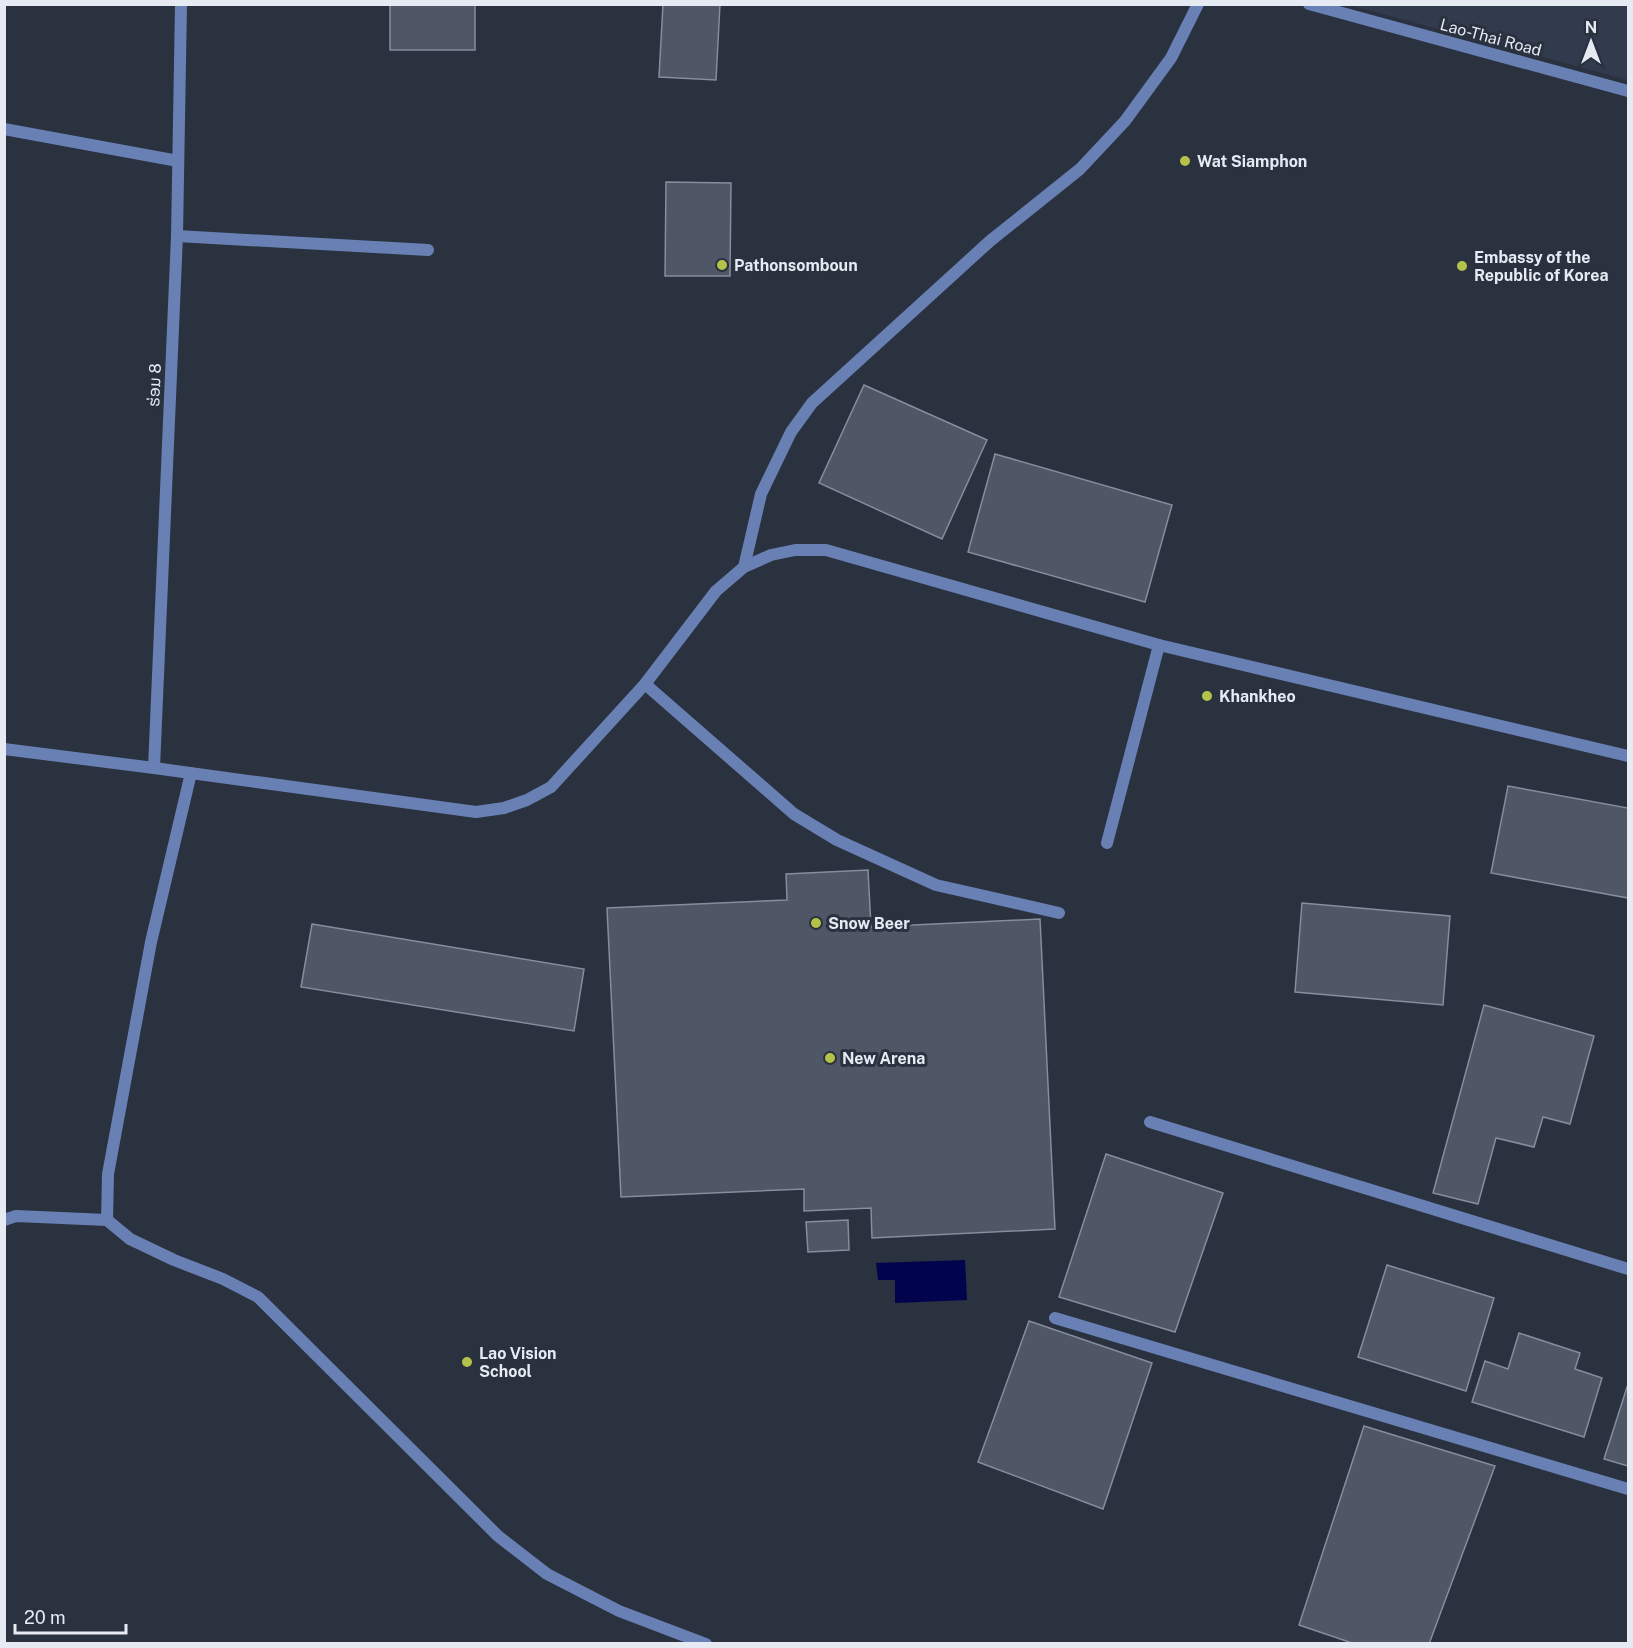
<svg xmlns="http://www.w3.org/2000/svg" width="1633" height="1648" viewBox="0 0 1633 1648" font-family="'Public Sans','Noto Sans Lao',sans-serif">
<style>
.built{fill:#323b4d}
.water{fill:#01034d}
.building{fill:#4f5665;stroke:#858d9e;stroke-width:1.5}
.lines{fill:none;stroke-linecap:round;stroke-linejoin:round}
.service{stroke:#6880b4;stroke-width:12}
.minor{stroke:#6880b4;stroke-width:12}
.tertiary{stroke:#6880b4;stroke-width:12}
.poi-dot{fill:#b5c249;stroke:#2a313f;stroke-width:2}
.labels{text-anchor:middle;stroke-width:6;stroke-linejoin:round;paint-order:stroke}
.street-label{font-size:16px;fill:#e5eaf3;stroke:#2a313f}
.poi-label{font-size:16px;font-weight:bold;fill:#e5eaf3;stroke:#2a313f;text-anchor:start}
</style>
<rect width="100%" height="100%" fill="#2a313f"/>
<polygon class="built" points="1349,5 1628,5 1628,80"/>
<polygon class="water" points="965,1260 967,1300 895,1303 895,1280 878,1280 876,1263"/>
<g class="building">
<rect x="390" y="4" width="85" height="46"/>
<polygon points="663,4 720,4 716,80 659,77"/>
<polygon points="666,182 731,183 730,276 665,276"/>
<polygon points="864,385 987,440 942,539 819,483"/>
<polygon points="995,454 1172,505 1145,602 968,552"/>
<polygon points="1508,786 1628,808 1628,898 1491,873"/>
<polygon points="868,870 871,927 1040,919 1055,1229 872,1238 871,1208 804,1211 804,1189 621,1197 607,908 787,900 786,874"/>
<polygon points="1302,903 1450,916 1443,1005 1295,992"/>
<polygon points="312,924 584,969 574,1031 301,987"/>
<polygon points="1484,1005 1594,1036 1570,1124 1543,1117 1534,1147 1496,1138 1478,1204 1433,1193"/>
<polygon points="1106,1154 1223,1193 1175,1332 1059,1297"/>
<polygon points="848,1220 849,1250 808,1252 806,1222"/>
<polygon points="1387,1265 1494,1298 1466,1391 1358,1357"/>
<polygon points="1029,1321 1152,1363 1103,1509 978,1462"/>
<polygon points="1519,1333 1580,1353 1575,1369 1602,1378 1584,1437 1472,1402 1485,1361 1508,1369"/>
<polygon points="1628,1384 1628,1466 1604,1459"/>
<polygon points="1364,1426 1495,1466 1429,1644 1355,1644 1299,1625"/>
</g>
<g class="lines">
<g class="service">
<polyline points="177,236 428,250"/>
<polyline points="645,684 794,814 837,840 936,885 1059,913"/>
<polyline points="1107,843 1159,645"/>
<polyline points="1150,1122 1628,1269"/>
<polyline points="1055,1318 1628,1489"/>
</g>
<g class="minor">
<polyline points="4,129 178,161"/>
<polyline points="744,567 761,494 791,432 812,403 990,241 1080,169 1125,121 1171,58 1198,4"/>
<polyline points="4,749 154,768 476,812 504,808 527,800 551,787 645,684 716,591 744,567 771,555 795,550 826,550 1159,645 1628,756"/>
<polyline points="154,768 177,236 181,4"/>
<polyline points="4,1220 16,1216 107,1220 130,1239 174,1260 223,1279 258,1297 498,1536 547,1574 619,1611 706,1644"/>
<polyline points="107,1220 108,1174 151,942 191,773"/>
</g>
<polyline class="tertiary" points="1309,4 1628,91"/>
</g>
<g class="poi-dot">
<circle cx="1185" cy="161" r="6"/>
<circle cx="722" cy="265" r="6"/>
<circle cx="1462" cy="266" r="6"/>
<circle cx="1207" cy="696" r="6"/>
<circle cx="816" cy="923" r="6"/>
<circle cx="830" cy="1058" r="6"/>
<circle cx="467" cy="1362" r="6"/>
</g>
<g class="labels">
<g class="street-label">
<text transform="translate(1491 37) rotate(15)" y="6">Lao-Thai Road</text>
<text transform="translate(154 385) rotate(-88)" y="6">ຮ່ອມ 8</text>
</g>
<g class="poi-label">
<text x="1197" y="167">Wat Siamphon</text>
<text x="1474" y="263">Embassy of the<tspan x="1474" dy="18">Republic of Korea</tspan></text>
<text x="734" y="271">Pathonsomboun</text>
<text x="1219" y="702">Khankheo</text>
<text x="828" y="929">Snow Beer</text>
<text x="842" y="1064">New Arena</text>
<text x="479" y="1359">Lao Vision<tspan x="479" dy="18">School</tspan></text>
</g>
</g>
<rect width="1633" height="1648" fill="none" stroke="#e5eaf3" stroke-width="12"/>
<g transform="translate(1591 42)" stroke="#2a313f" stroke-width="4.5" paint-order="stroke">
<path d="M0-4.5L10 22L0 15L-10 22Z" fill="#e5eaf3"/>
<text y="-9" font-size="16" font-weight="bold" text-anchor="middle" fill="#e5eaf3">N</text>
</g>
<path d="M15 1624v9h111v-9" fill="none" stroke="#e5eaf3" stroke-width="3"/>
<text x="24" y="1624" font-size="18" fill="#e5eaf3" stroke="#2a313f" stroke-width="4.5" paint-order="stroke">20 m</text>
</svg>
